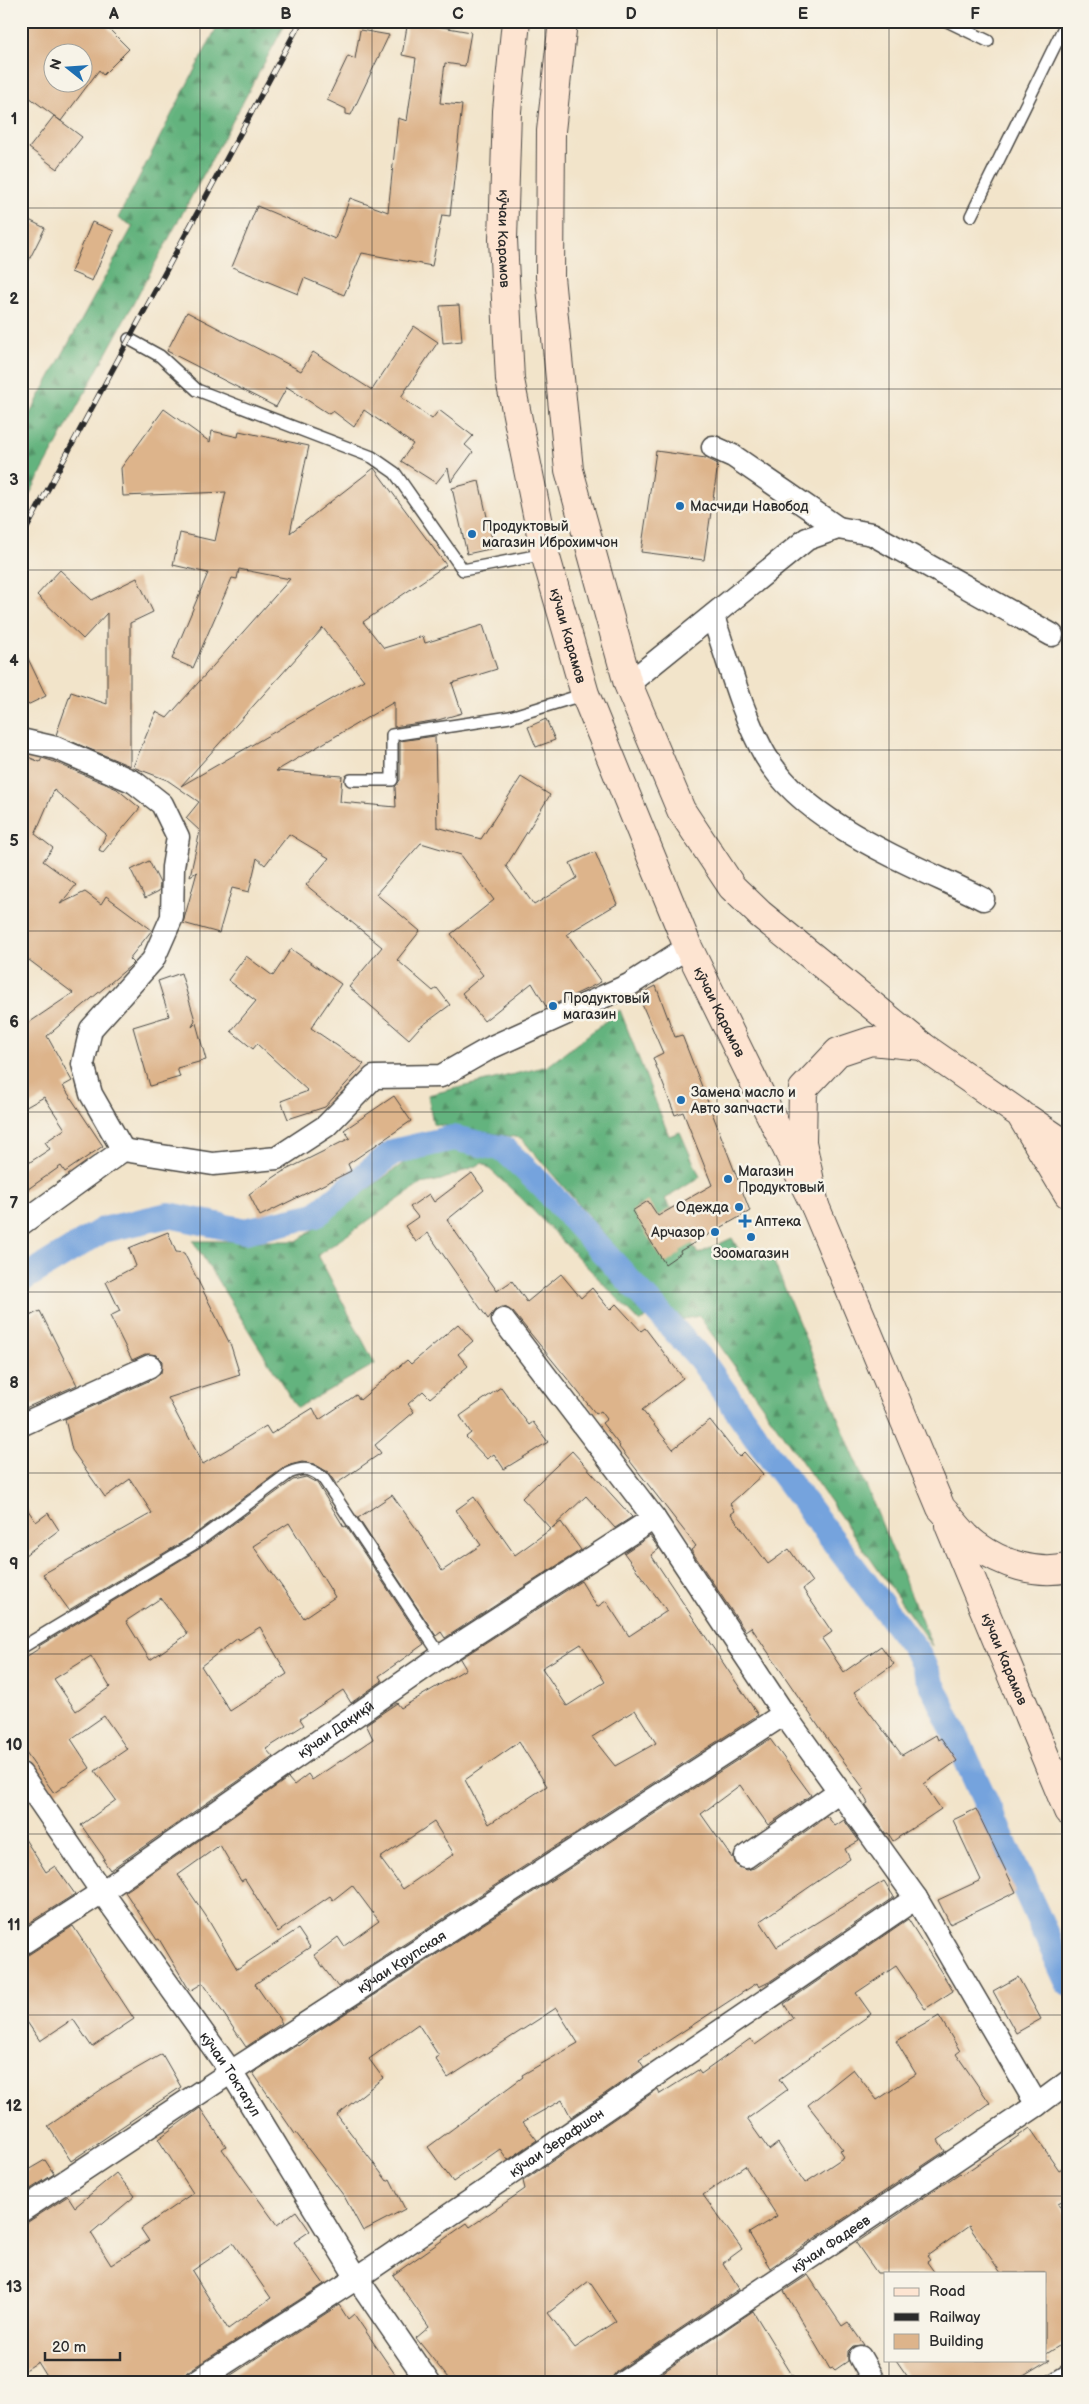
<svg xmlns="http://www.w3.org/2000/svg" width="1089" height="2404" viewBox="0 0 1089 2404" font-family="'Balsamiq Sans',sans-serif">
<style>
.forest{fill:url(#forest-firs);stroke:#486f54}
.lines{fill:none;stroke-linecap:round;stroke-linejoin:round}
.canal{stroke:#74a3dd;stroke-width:26}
.building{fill:#ddb48b;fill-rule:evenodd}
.lane-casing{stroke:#494743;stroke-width:14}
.street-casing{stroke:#494743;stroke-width:25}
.secondary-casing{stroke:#494743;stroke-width:30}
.lane{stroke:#fff;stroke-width:11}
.street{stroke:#fff;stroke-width:22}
.secondary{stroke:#fde4d1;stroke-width:28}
.rail-casing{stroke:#2b2b2b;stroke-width:5.5}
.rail{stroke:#f7f3e8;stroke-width:4;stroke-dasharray:11;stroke-linecap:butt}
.grid{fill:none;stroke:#2b2b2b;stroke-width:1;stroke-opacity:0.55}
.poi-dot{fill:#1f6fb2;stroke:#f7f3e8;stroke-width:2}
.labels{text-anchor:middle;stroke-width:5;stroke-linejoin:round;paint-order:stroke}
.street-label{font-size:14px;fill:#2b2b2b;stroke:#f7f3e8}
.poi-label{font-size:14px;fill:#2b2b2b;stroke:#f7f3e8;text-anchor:start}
.neatline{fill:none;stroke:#2b2b2b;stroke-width:2}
.grid-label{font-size:16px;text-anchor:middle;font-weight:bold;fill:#2b2b2b}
</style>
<defs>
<pattern id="forest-firs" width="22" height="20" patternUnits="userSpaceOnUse" patternTransform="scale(1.25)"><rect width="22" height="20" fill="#64b37e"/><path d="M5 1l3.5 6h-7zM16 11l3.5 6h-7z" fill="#539267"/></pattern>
</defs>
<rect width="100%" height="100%" fill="#f7f3e8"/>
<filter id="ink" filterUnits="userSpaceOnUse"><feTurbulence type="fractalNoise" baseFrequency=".02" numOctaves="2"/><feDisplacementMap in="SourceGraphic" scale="10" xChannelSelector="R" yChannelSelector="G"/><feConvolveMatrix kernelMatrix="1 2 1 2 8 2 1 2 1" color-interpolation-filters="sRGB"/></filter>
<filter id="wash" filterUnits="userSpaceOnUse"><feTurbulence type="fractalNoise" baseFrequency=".0096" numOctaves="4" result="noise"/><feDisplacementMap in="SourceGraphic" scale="20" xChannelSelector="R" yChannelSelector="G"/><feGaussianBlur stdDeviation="1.12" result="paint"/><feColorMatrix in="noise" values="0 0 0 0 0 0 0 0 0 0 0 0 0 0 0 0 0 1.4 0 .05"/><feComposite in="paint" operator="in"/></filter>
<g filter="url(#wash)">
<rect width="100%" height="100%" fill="#f2e4ca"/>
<g class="forest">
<polygon points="220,21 287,21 21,510 21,430 133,226 118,218"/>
<polygon points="620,1010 669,1136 680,1132 700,1177 665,1199 698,1254 732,1238 744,1259 769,1250 932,1646 699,1316 679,1320 521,1138 433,1124 428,1095 548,1066"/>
<polygon points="453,1149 498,1154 590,1247 651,1313 640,1322 521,1198 483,1163 441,1180 421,1184 318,1255 375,1364 297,1408 193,1241 297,1241 409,1159"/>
</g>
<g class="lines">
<polyline class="canal" points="21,1280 103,1230 169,1215 245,1231 316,1215 393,1152 453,1138 504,1149 541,1184 700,1358 776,1465 918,1653 1068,1983"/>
</g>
<g id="blocks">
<g class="building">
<path d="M21,21H101L129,49L103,75L99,70L61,121L21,91ZM52,52H82V82H52Z"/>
<polygon points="408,21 471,32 465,66 445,63 440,103 462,105 450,216 442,215 432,266 362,253 344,295 304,278 298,294 232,267 257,206 335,239 350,198 388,212 398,118 407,121 416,58 402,55"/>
<polygon points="360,30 389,35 351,115 346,114 346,109 327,100 348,56 355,59"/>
<polygon points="54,116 82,137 57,169 29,148"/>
<polygon points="21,216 45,228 21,276"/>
<polygon points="92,222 114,231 92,281 71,272"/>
<polygon points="459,305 462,341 443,343 440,306"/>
<polygon points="187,312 301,371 313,352 372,390 414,326 438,342 401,397 432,419 439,410 473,436 465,445 473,452 451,482 448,468 436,483 401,461 413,444 364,410 354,427 333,411 329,414 287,387 276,407 167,351"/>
<path d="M164,409L210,442L212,431L238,437L239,431L309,446L290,533L374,468L446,565L363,622L384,648L423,636L425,643L483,625L497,669L452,683L462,713L438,720L394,727V702L276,771L342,776L340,802L396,807L395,787L400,780V741L435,736L437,827L481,839L521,777L550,795L506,866L534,905L577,878L570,863L595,852L617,904L567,934L601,982L547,1008L532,983L484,1021L462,993L483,975L451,934L494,900L461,855L421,843L376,894L420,931L397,960L433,991L437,988L450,1005L419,1028L409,1039L349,987L382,947L306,885L329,858L289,834L265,865L257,858L249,892L232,888L219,933L183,923L197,872L190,876L200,831L186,818L199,802L167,780L133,767L156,712L167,718L290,579L239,569L237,579L232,578L193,668L172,659L208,573L173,565L180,533L215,541L226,492L123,496L121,468ZM323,628L364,680L181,786L273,684Z"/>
<polygon points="656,451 706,458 718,464 704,560 641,552"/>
<polygon points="479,481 494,548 467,554 452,488"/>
<polygon points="60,570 92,600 137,578 153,612 130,623 130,766 56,735 71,692 107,704 107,613 83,639 37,595"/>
<polygon points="21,644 46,696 21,708"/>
<polygon points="546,719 555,740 536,747 528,727"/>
<polygon points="21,754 40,762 42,758 52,761 117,789 140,808 103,852 99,850 106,834 54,790 35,834 53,848 43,861 76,885 60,904 85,892 101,904 106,896 152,930 129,959 133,963 129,967 47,1036 72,1081 63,1086 103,1146 65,1172 61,1166 21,1194 21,1168 50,1149 45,1142 65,1129 44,1097 21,1110 21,1028 73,993 21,954"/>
<polygon points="149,861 160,883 159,891 145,898 131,870"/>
<polygon points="291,949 341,984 311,1028 364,1064 325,1107 288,1119 281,1101 308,1091 257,1044 253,1049 231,1031 256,1001 228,980 246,956 273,976"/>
<polygon points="181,973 195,1020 192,1027 196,1023 206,1060 177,1068 180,1077 150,1086 133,1027 169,1016 158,981"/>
<polygon points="656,986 675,1037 682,1035 750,1211 680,1251 681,1253 665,1264 632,1211 648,1201 658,1216 712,1185 683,1112 675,1115 653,1058 663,1053 638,995"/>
<polygon points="394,1096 411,1121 348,1164 351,1171 260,1216 249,1194 282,1172 350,1138 344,1130"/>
<polygon points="472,1173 484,1190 447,1220 497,1291 512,1281 527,1302 561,1274 581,1298 592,1288 610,1310 616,1304 641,1331 645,1328 683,1378 642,1410 673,1449 710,1420 739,1457 744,1452 763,1474 730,1504 735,1511 731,1514 768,1564 789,1549 812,1582 803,1589 832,1632 822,1639 844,1672 881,1646 894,1664 854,1692 902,1755 936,1735 938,1740 941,1738 957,1761 924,1784 941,1809 893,1841 888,1833 886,1834 865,1805 868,1803 861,1791 864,1789 821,1730 751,1627 745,1631 691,1550 696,1546 619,1447 620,1446 602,1423 607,1419 601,1411 596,1414 513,1312 505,1307 501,1307 495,1310 488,1319 428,1233 416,1242 405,1226 418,1217 410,1207 429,1194 434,1202"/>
<polygon points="168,1232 176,1252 184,1253 231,1346 240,1375 168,1398 203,1464 266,1426 271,1434 313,1408 319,1420 356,1395 360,1400 407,1360 411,1364 458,1324 473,1341 458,1354 468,1366 430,1398 423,1391 408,1404 414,1412 375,1445 381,1453 336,1484 328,1472 314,1464 302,1462 286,1466 191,1537 69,1610 43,1574 152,1513 130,1479 105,1497 72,1450 65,1419 155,1378 161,1373 162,1361 157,1355 145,1354 132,1360 110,1316 120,1311 106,1282 136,1266 129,1248"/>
<polygon points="40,1311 77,1385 21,1410 21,1320"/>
<polygon points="501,1387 529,1425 533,1422 548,1442 504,1469 494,1454 487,1459 466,1437 471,1433 460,1416"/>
<polygon points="572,1451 632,1517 615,1528 586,1496 552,1528 561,1522 581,1550 445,1638 441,1632 436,1636 358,1518 392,1495 418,1531 442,1571 481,1545 456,1510 474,1497 515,1555 551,1529 522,1498"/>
<path d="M306,1477L317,1483L344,1527L346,1526L424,1644L379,1676L382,1681L351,1703L343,1690L300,1719L304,1725L266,1749L273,1757L110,1870L103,1860L105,1859L81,1825L116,1800L95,1771L127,1749L104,1716L71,1739L90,1768L54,1793L21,1746V1742L29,1736L21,1725V1660L40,1648L39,1646L199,1549L293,1480ZM289,1523L335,1597L304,1618L253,1546ZM161,1598L188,1634L150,1660L126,1621ZM260,1627L287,1674L230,1711L201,1666L238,1638L239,1640ZM91,1656L110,1687L76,1711L54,1679Z"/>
<polygon points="21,1500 36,1522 48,1513 59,1530 21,1558"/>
<path d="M650,1536L659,1549L651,1555L758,1715L338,1987L314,1955L338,1937L344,1946L379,1921L352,1885L333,1900L330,1896L278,1932L245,1879L241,1881L220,1845L178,1875L206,1916L237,1969L298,1929L310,1947L255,1984L282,2023L246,2047L203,1983L190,1991L159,1939L157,1940L125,1892L288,1778L294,1785L308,1774L312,1780L373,1739L366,1724L397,1703L401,1708L466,1669L460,1659L581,1581L597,1607L606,1601L629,1636L667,1611L624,1553ZM581,1644L605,1682L567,1706L542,1668ZM635,1710L656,1743L615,1766L592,1737ZM519,1742L547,1786L489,1824L465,1780ZM434,1822L454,1854L403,1889L380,1858Z"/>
<polygon points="770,1739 811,1795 768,1825 740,1785 701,1814 732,1858 733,1856 736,1865 747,1870 754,1868 827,1816 835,1826 844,1820 859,1841 845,1849 850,1859 760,1921 777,1947 884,1881 894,1897 769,1982 759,1987 757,1983 639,2060 644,2067 571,2117 562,2100 523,2122 537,2140 508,2160 500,2149 453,2182 428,2147 523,2077 522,2075 578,2043 556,2008 448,2078 435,2058 439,2056 418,2024 369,2059 383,2078 337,2115 387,2181 390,2179 405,2209 363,2231 344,2196 296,2133 295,2134 253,2073 297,2045 298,2046 315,2033"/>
<polygon points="976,1809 1016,1892 950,1924 938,1900 981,1880 953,1820"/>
<polygon points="21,1833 46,1872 55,1866 75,1894 21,1928"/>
<path d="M908,1919L953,1991L925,2009L896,1966L856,1993L871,2014L779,2079L787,2090L747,2119L769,2150L778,2143L805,2183L844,2157L840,2151L843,2150L808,2105L853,2069L877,2100L916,2074L896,2041L939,2016L960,2051L956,2054L990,2103L938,2140L945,2151L770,2268L749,2233L777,2216L745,2166L703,2195L742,2249L723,2263L739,2289L616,2372L610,2383H452L416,2338L429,2327L393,2275L467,2223L470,2227L525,2189L523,2181L658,2089L660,2094L698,2070L701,2074L750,2039L755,2045L793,2018L784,2004ZM589,2281L616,2321L575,2348L548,2313Z"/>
<polygon points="73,1926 134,2019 92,2047 73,2019 40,2041 21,2013 21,1957 28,1955"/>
<polygon points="1018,1977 1041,2019 1016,2033 993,1991"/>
<polygon points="162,2054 181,2087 71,2161 48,2126 108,2085"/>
<path d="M200,2108L226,2146L222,2149L277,2225L296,2211L310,2231L294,2242L324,2284L187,2372L181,2383H51L38,2362L21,2373V2224L28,2222L68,2196L75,2207L116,2173L135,2196L91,2233L111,2265L149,2241L141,2229L193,2193L158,2139ZM233,2243L271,2298L228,2329L192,2271Z"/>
<polygon points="1030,2128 1059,2170 1068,2165 1068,2198 1058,2203 1068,2221 1068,2340 1045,2355 1045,2273 1001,2273 969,2226 927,2256 930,2260 927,2262 935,2273 877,2273 856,2243 960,2173 962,2175"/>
<polygon points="45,2160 54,2174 21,2195 21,2174"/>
<polygon points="808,2275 842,2326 848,2322 864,2345 853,2346 848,2351 848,2361 835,2370 833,2368 830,2369 784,2291"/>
<polygon points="339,2305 348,2319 354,2314 401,2383 219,2383"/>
<polygon points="753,2311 797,2383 647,2383"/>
<polygon points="896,2360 1050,2360 1012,2383 912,2383"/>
</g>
</g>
</g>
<g filter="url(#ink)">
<use href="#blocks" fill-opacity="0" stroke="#494743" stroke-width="1"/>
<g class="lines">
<defs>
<g id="lane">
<polyline points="947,21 988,41"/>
<polyline points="971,216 1067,21"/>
<polyline points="129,339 160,356 197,390 372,457 395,473 463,570 545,554"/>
<polyline points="351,780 392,780 392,735 510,717 585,694"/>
<path d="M21,1648L195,1543L289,1473C304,1467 311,1468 323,1478L441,1656"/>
</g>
<g id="street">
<polyline points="713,447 733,456 838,528"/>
<path d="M713,617C729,662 741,713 765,755C805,825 913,864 983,899"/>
<polyline points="628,684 807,539 838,528 872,534 1052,635"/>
<polyline points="21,740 56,748 134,782 162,804 178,837 173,867 172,917 153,960 91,1029 83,1064 91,1094 123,1150"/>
<polyline points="21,1224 123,1150 213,1164 277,1158 326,1126 374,1077 441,1076 492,1047 629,985 688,947"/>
<polyline points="503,1320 654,1518 784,1714 916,1898 1037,2105"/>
<polyline points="21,1425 150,1366"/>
<path id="s1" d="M21,1774L102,1892L231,2072L357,2278L429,2383"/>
<polyline points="746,1857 838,1792"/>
<path id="s2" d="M21,1944L102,1892L441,1656L654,1518"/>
<path id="s3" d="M21,2211L231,2072L784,1714"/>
<polyline points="860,2357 875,2383"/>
<path id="s4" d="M194,2383L357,2278L916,1898"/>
<path id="s5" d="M623,2383L1037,2105L1068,2082"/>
<polyline points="1057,2383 1068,2376"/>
</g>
<g id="secondary">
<path id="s6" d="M516,21L507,111L503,239L510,380L545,554L585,694L688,947L815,1206"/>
<polyline points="563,21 551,131 550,277 569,470 628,684 681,810 732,887 760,914 922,1046"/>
<polyline points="1028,1119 1068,1146"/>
<path d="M1068,1194L1020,1114L922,1046L871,1041L838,1052L803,1089L802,1142L815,1206L941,1508C952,1519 963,1536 976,1545C1002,1564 1036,1575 1068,1568"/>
<path id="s7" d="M949,1525L1068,1811"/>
</g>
</defs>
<use href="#lane" class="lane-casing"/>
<use href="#street" class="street-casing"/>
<use href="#secondary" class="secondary-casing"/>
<use href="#lane" class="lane"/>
<use href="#street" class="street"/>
<use href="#secondary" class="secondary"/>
<defs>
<polyline id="rail" points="21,539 301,21"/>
</defs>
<use href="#rail" class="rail-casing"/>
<use href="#rail" class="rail"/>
</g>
</g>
<path class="grid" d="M200,21V2383M372,21V2383M545,21V2383M717,21V2383M889,21V2273M21,208H1068M21,389H1068M21,570H1068M21,750H1068M21,931H1068M21,1112H1068M21,1292H1068M21,1473H1068M21,1654H1068M21,1834H1068M21,2015H1068M21,2196H1068M889,2360V2383"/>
<g class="poi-dot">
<circle cx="680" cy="506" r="5"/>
<circle cx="472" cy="534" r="5"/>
<circle cx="553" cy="1006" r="5"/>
<circle cx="681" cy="1100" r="5"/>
<circle cx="728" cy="1179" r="5"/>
<circle cx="739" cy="1207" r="5"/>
<path d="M742.5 1213.5h5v5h5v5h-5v5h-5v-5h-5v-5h5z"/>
<circle cx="715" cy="1232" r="5"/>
<circle cx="751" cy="1237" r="5"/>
</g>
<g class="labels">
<g class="street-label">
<text dy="5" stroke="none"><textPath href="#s6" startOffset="218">кӯчаи Карамов</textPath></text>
<text dy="5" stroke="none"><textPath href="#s6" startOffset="622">кӯчаи Карамов</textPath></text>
<text dy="5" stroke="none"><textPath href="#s6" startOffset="1028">кӯчаи Карамов</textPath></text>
<text dy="5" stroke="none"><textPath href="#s7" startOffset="145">кӯчаи Карамов</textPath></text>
<text dy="5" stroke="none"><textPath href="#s2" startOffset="381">кӯчаи Дақиқӣ</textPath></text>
<text dy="5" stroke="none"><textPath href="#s3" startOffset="455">кӯчаи Крупская</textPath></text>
<text dy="5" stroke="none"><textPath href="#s1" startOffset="366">кӯчаи Токтагул</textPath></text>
<text dy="5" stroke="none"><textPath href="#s4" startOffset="435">кӯчаи Зерафшон</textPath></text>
<text dy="5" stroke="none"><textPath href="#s5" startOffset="250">кӯчаи Фадеев</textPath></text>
</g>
<g class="poi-label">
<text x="690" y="511">Масчиди Навобод</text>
<text x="482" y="531">Продуктовый<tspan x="482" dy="16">магазин Иброхимчон</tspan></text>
<text x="563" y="1003">Продуктовый<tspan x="563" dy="16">магазин</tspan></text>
<text x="691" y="1097">Замена масло и<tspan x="691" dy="16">Авто запчасти</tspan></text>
<text x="738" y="1176">Магазин<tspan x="738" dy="16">Продуктовый</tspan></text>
<text x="729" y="1212" text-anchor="end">Одежда</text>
<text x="755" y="1226">Аптека</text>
<text x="705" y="1237" text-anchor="end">Арчазор</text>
<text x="751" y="1258" text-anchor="middle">Зоомагазин</text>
</g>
</g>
<rect width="1089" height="2404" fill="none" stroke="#f7f3e8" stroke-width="55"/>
<rect x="884" y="2272" width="162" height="90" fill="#f7f3e8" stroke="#a5a39c"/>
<rect x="894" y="2288" width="25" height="8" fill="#fde4d1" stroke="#a5a39c"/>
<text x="929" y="2296" font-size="15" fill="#2b2b2b">Road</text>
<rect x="894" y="2313" width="25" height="8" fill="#2b2b2b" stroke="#a5a39c"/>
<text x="929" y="2322" font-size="15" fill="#2b2b2b">Railway</text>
<rect x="894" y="2334" width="25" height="15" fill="#ddb48b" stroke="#a5a39c"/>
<text x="929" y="2346" font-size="15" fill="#2b2b2b">Building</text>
<g transform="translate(68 68) rotate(287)"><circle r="24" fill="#f7f3e8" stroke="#a5a39c"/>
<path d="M0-4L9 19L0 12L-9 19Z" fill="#1f6fb2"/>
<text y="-8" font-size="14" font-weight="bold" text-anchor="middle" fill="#2b2b2b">N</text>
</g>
<path d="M45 2352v8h75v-8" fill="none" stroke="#2b2b2b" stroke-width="2.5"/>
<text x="52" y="2352" font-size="15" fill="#2b2b2b" stroke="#f7f3e8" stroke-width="4" paint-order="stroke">20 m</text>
<rect x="28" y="28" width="1034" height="2348" class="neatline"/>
<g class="grid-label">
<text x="114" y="19">A</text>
<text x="286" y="19">B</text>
<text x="458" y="19">C</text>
<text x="631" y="19">D</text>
<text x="803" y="19">E</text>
<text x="975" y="19">F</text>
<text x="14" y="124">1</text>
<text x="14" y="304">2</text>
<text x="14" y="485">3</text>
<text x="14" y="666">4</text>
<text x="14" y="846">5</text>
<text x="14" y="1027">6</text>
<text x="14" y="1208">7</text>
<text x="14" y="1388">8</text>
<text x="14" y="1569">9</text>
<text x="14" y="1750">10</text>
<text x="14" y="1930">11</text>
<text x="14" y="2111">12</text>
<text x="14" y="2292">13</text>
</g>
</svg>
